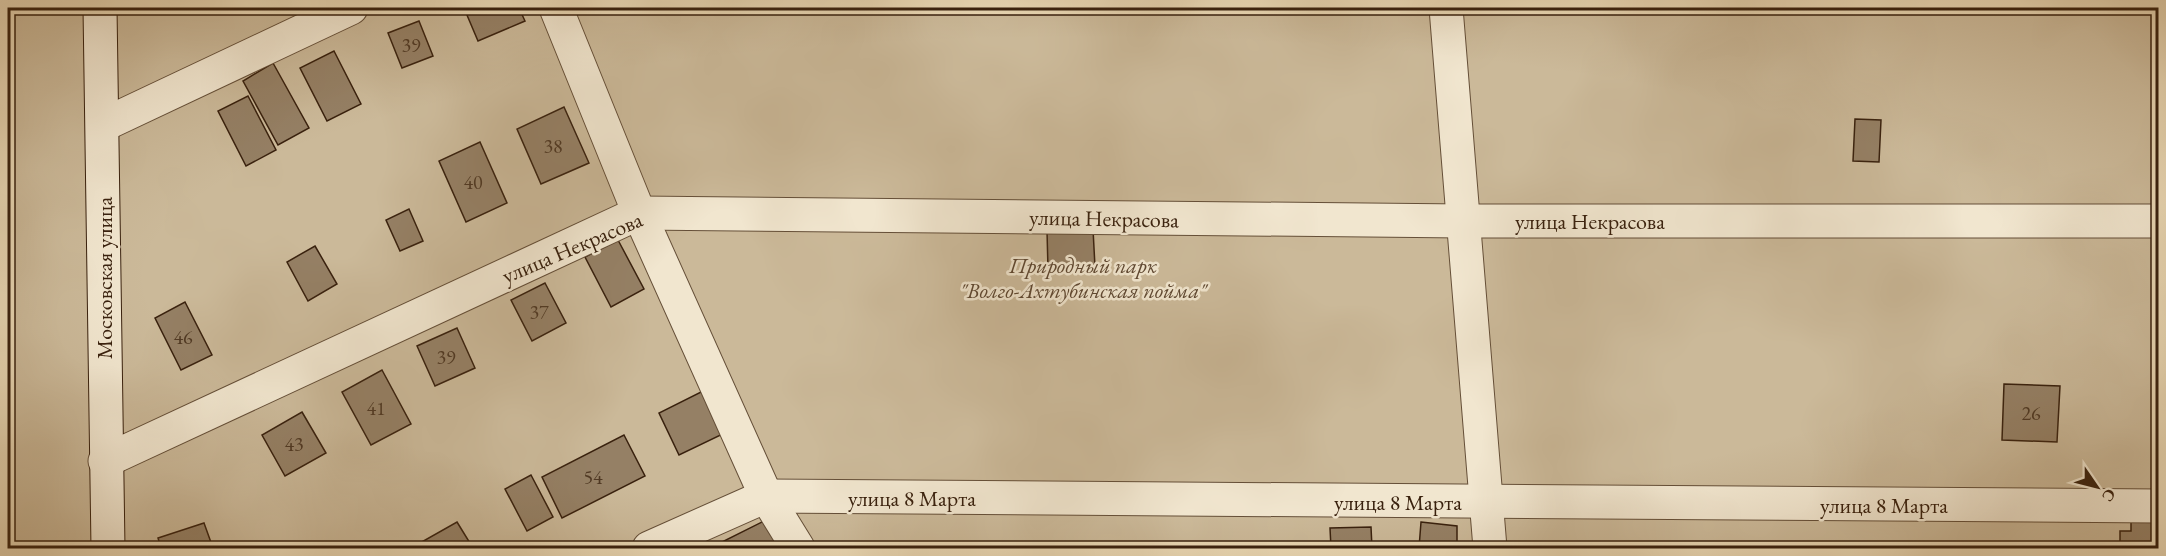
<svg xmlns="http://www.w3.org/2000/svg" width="2166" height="556" viewBox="0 0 2166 556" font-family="'EB Garamond',serif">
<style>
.green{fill:#cbb999;stroke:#826d54;stroke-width:1.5}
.building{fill:#958065;stroke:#39210e;stroke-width:1.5}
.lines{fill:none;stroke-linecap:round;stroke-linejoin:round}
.street-casing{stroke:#654f38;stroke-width:35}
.secondary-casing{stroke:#39210e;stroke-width:35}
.street{stroke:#f1e6cf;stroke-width:33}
.secondary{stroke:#f1e6cf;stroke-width:33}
.labels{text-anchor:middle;stroke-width:5;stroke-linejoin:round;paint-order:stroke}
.number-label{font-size:20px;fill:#503924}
.street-label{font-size:22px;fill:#39210e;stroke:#f1e6cf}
.park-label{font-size:22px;font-style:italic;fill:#5e4731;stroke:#f1e6cf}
</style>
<rect width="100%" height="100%" fill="#e9d8b5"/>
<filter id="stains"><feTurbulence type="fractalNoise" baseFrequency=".00333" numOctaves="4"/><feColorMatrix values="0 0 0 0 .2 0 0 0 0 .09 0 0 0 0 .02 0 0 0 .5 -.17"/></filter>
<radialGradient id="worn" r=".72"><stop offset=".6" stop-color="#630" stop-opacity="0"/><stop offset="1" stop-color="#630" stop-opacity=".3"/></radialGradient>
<rect class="green" x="8" y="8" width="2150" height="540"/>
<g class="building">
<polygon points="464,8 519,8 525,21 478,41"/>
<polygon points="419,21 433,56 402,68 388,33"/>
<polygon points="334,51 361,104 327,121 300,68"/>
<polygon points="273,63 309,128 278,145 243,81"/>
<polygon points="248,96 276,150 246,166 218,111"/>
<polygon points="564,107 589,163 541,184 517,129"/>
<polygon points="1855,119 1881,120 1879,162 1853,161"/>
<polygon points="480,142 507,203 466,222 439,161"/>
<polygon points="409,209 423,241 400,251 386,220"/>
<polygon points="1093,229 1095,267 1048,269 1047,231"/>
<polygon points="618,240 644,289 611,307 585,257"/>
<polygon points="315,246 337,284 308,301 287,262"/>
<polygon points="545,283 566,323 532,341 511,300"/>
<polygon points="185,302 212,355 181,370 155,318"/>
<polygon points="457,328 475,368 435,386 417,346"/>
<polygon points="382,370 411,424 371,445 342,392"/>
<polygon points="2004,384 2060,386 2057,442 2002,440"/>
<polygon points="707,389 727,432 679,455 659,413"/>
<polygon points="302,412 326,453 285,476 262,435"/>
<polygon points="624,435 645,476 562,518 542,477"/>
<polygon points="531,475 553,517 527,531 505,489"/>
<polygon points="2131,510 2154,510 2154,548 2120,548 2120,531 2131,531"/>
<polygon points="774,516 790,548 713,548 712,547"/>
<polygon points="457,522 473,548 411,548"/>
<polygon points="1421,522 1457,526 1457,548 1419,548"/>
<polygon points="204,523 213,548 161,548 158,538"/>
<polygon points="1371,527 1372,548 1331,548 1330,528"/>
</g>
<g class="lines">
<defs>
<g id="street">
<polyline points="556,8 639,213 766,496 798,548"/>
<polyline points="1446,8 1490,548"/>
<polyline points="103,125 351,8"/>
<polyline points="105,461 639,213 1464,221 2158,221"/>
<polyline points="649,548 766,496 2158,506"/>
</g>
<polyline id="secondary" points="100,8 108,548"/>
</defs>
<use href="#street" class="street-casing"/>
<use href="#secondary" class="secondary-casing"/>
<use href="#street" class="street"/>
<use href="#secondary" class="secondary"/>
</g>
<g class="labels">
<g class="number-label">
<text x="411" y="52">39</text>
<text x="553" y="153">38</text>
<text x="473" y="189">40</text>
<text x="539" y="319">37</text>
<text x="183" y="344">46</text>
<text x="446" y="364">39</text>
<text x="376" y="415">41</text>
<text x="2031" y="420">26</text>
<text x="294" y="451">43</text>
<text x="593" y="484">54</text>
</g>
<g class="street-label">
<text transform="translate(1104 218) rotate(1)" y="8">улица Некрасова</text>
<text x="1590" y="229">улица Некрасова</text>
<text transform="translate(572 247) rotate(-23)" y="8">улица Некрасова</text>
<text transform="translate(104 278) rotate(-90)" y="8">Московская улица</text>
<text x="912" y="506">улица 8 Марта</text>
<text x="1398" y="510">улица 8 Марта</text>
<text x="1884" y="513">улица 8 Марта</text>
</g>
<g class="park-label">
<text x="1083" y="273">Природный парк<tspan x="1083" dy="25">"Волго-Ахтубинская пойма"</tspan></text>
</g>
</g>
<rect width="2166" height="556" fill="none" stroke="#e9d8b5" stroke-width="30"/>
<rect x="9" y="9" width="2148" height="538" fill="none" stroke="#39210e" stroke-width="3"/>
<rect x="15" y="15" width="2136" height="526" fill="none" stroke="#39210e" stroke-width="1.5"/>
<g transform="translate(2097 487) rotate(125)" stroke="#f1e6cf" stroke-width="4.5" paint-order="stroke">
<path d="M0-4.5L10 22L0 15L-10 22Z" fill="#39210e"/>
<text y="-9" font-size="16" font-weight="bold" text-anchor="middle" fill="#39210e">С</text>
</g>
<rect width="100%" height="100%" filter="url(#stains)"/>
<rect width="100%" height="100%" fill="url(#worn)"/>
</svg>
